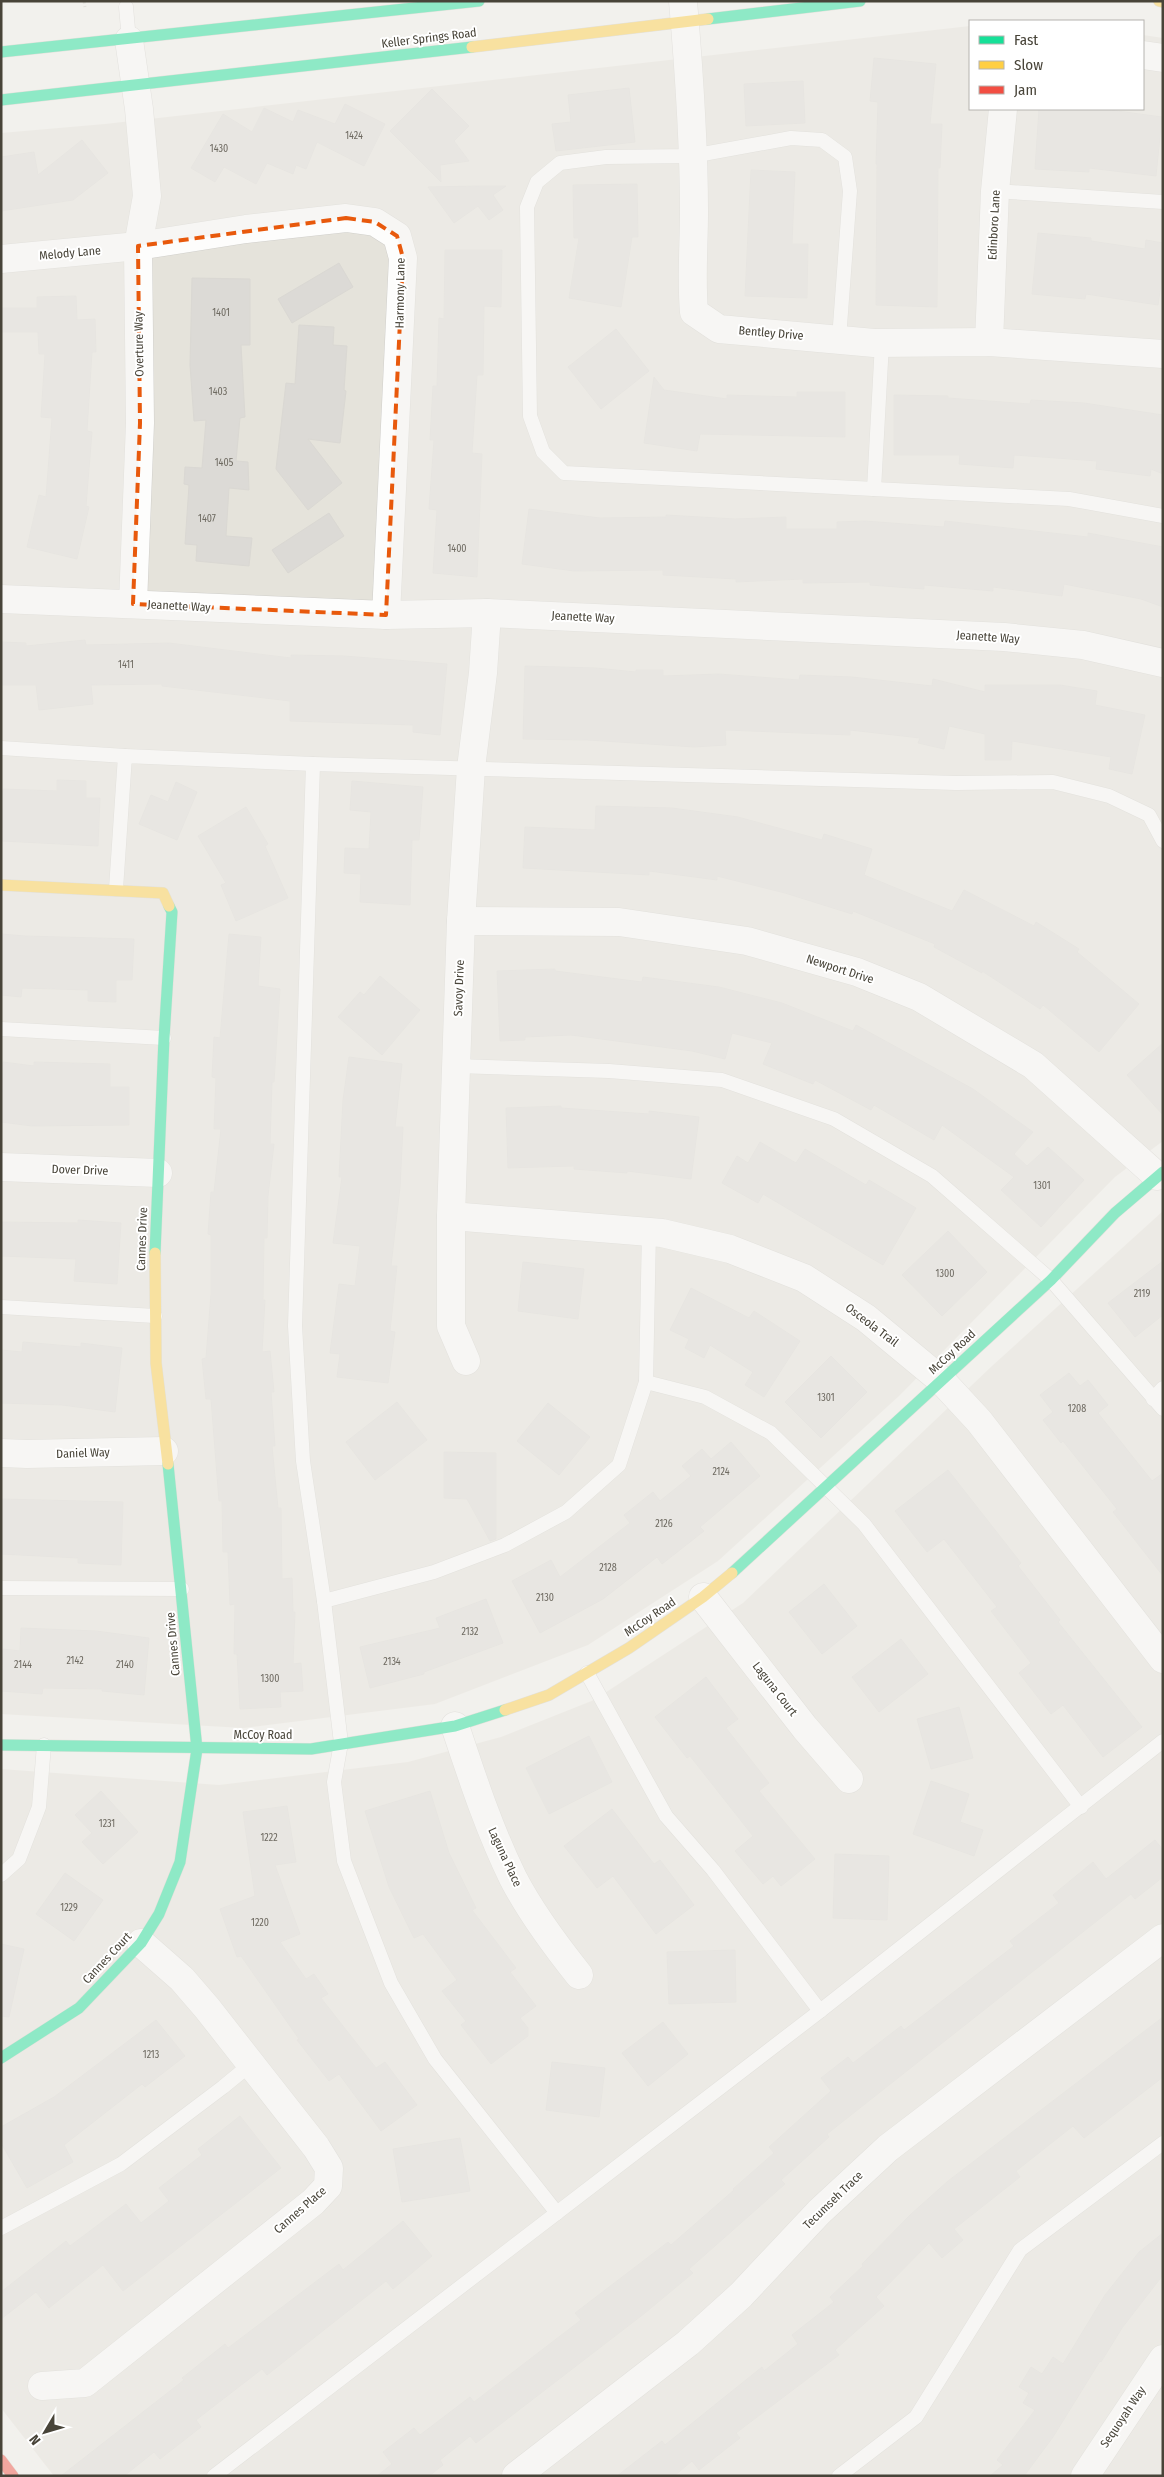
<svg xmlns="http://www.w3.org/2000/svg" width="1164" height="2477" viewBox="0 0 1164 2477" font-family="'Fira Sans Condensed',sans-serif">
<style>
.residential{fill:#e5e3db}
.building{fill:#dcdad6;stroke:#dad8d3}
.lines{fill:none;stroke-linecap:round;stroke-linejoin:round}
.lane-casing{stroke:#d0cfcb;stroke-width:15}
.street-casing{stroke:#d0cfcb;stroke-width:29}
.fast-casing{stroke:#d0cec4;stroke-width:12}
.slow-casing{stroke:#d0cec4;stroke-width:12}
.jam-casing{stroke:#d0cec4;stroke-width:12}
.path{stroke:#d2d1cb;stroke-width:3;stroke-dasharray:2.5 2.5;stroke-linecap:butt}
.lane{stroke:#fdfdfc;stroke-width:14}
.street{stroke:#fdfdfc;stroke-width:28}
.fast{stroke:#16e098;stroke-width:11}
.slow{stroke:#ffcf43;stroke-width:11}
.jam{stroke:#f24e42;stroke-width:11}
.marked{fill:none;stroke:#e8590c;stroke-width:4;stroke-dasharray:10 6;stroke-linejoin:round}
.labels{text-anchor:middle;stroke-width:4;stroke-linejoin:round;paint-order:stroke}
.number-label{font-size:10px;fill:#6e6a61}
.street-label{font-size:12px;fill:#484439;stroke:#fff}
</style>
<rect width="100%" height="100%" fill="#f2f1ed"/>
<g class="residential">
<polygon points="970,26 970,109 1143,109 1143,35 1163,38 1163,1141 1115,1177 899,1396 718,1561 588,1645 435,1704 243,1728 1,1714 1,133 105,124"/>
<polygon points="1163,1211 1163,2476 54,2476 1,2408 1,1769 219,1785 408,1762 501,1737 594,1700 743,1603 992,1366"/>
</g>
<g class="building">
<polygon points="874,58 936,64 930,124 942,124 940,168 938,168 937,307 876,305 877,164 876,164 878,102 870,101"/>
<polygon points="803,81 805,123 746,126 744,84"/>
<polygon points="629,88 635,142 556,151 552,124 571,122 568,95"/>
<polygon points="432,89 469,126 454,141 469,161 440,165 441,182 390,131"/>
<polygon points="345,104 385,124 364,166 317,142 306,169 296,165 293,174 267,163 256,184 224,167 215,182 191,168 223,114 252,132 264,108 293,122 298,110 335,124"/>
<polygon points="1039,109 1110,110 1162,117 1156,176 1089,168 1089,172 1035,169"/>
<polygon points="82,140 108,173 73,200 1,211 1,157 34,152 38,175"/>
<polygon points="751,170 795,172 792,244 808,244 807,298 745,296"/>
<polygon points="637,184 638,237 632,237 621,307 569,298 579,238 574,238 573,185"/>
<polygon points="479,186 506,186 493,195 503,210 489,220 478,206 454,223 428,187"/>
<polygon points="1038,233 1091,238 1091,241 1145,249 1146,240 1163,243 1163,271 1158,305 1086,294 1085,299 1032,294"/>
<polygon points="445,250 502,250 501,307 484,306 483,375 477,375 472,453 482,454 477,577 433,573 437,510 429,509 434,440 430,440 433,386 437,386 439,318 444,319"/>
<polygon points="339,263 353,287 292,323 278,299"/>
<polygon points="192,278 250,279 250,345 241,345 245,417 240,418 236,461 248,462 249,490 229,488 226,536 252,538 249,566 196,561 197,545 185,544 189,485 184,484 185,467 202,468 206,420 194,421 190,365"/>
<polygon points="76,296 77,320 95,319 96,352 92,352 87,431 92,432 86,506 89,507 77,559 27,547 39,495 46,497 52,418 41,417 45,354 39,354 38,332 1,332 1,308 37,308 37,297"/>
<polygon points="299,325 334,327 333,345 347,346 344,390 346,391 340,443 308,439 342,483 308,510 276,469 286,383 295,384"/>
<polygon points="616,329 649,371 601,409 568,367"/>
<polygon points="654,377 664,390 727,399 727,395 797,397 797,392 845,392 845,437 700,434 697,451 644,443"/>
<polygon points="894,395 948,396 948,398 1030,404 1031,400 1084,403 1163,415 1163,474 1151,469 1150,476 1096,469 1097,461 1014,455 1013,468 959,464 960,455 894,455"/>
<polygon points="529,509 600,518 666,517 666,515 735,519 786,517 786,529 837,529 837,522 865,521 944,527 945,521 1088,537 1088,533 1163,547 1163,607 1141,599 1064,584 1062,596 993,587 993,591 924,585 924,589 870,585 870,582 803,583 803,579 736,582 736,579 663,575 663,570 574,571 522,564"/>
<polygon points="329,513 344,536 288,573 272,550"/>
<polygon points="85,640 86,645 169,643 291,658 291,655 344,656 447,664 440,735 413,732 413,725 290,721 290,701 162,686 162,684 91,685 93,704 39,710 36,685 1,685 1,642 26,643 26,646"/>
<polygon points="525,666 596,668 636,672 636,670 663,670 663,676 719,674 799,680 800,675 852,677 932,686 933,679 985,692 985,685 1060,685 1097,691 1095,705 1145,715 1132,774 1109,769 1111,757 1012,741 1011,760 985,760 985,734 949,726 944,749 918,743 920,738 850,730 850,735 725,730 726,745 694,747 588,740 523,739"/>
<polygon points="57,780 86,781 86,798 100,798 98,846 2,841 3,789 57,791"/>
<polygon points="352,781 423,787 419,840 412,840 410,905 360,902 361,874 344,873 345,848 369,849 371,812 350,810"/>
<polygon points="176,782 197,792 177,840 139,824 151,795 168,802"/>
<polygon points="596,806 672,808 738,817 822,840 824,834 872,849 864,875 952,911 964,890 1034,926 1036,922 1079,949 1077,952 1139,1004 1099,1052 1043,1005 1040,1009 982,971 982,973 934,947 935,944 853,911 852,914 785,893 717,876 717,880 649,871 649,875 523,868 525,827 595,830"/>
<polygon points="246,807 268,844 265,846 288,898 236,921 221,885 226,883 198,836"/>
<polygon points="1,934 25,936 134,939 132,980 116,980 116,1002 88,1001 88,990 22,988 21,997 1,995"/>
<polygon points="229,934 261,937 258,986 280,989 274,1082 272,1082 270,1144 274,1144 268,1196 267,1238 264,1238 263,1300 265,1300 262,1352 270,1351 274,1392 271,1392 275,1446 272,1446 278,1508 281,1508 282,1579 292,1578 293,1612 295,1612 293,1664 301,1663 303,1691 280,1692 281,1707 240,1709 237,1654 234,1654 235,1604 230,1605 228,1552 223,1552 222,1501 219,1501 211,1399 206,1399 202,1359 206,1358 211,1294 211,1235 208,1234 211,1192 214,1192 221,1129 214,1129 216,1078 212,1077 214,1037 220,1038"/>
<polygon points="555,969 555,971 642,982 643,977 719,987 782,1003 853,1031 856,1025 973,1089 1033,1132 1014,1154 1027,1166 1048,1147 1084,1180 1041,1227 1001,1190 1014,1177 942,1125 934,1140 874,1105 871,1110 815,1080 813,1084 763,1064 772,1043 732,1033 725,1059 692,1051 571,1035 525,1037 525,1040 500,1041 497,971"/>
<polygon points="380,976 420,1010 382,1055 338,1017 360,992 364,995"/>
<polygon points="1163,1043 1163,1115 1127,1075"/>
<polygon points="349,1057 402,1064 395,1127 403,1127 400,1187 391,1266 397,1266 390,1331 395,1332 388,1383 337,1377 340,1354 330,1353 339,1284 355,1286 360,1246 333,1243 342,1177 339,1177 343,1100"/>
<polygon points="3,1062 34,1066 34,1062 110,1064 110,1087 129,1087 129,1125 32,1126 1,1122"/>
<polygon points="561,1106 561,1108 649,1114 649,1111 699,1117 691,1179 627,1171 627,1173 574,1169 574,1166 508,1168 506,1108"/>
<polygon points="760,1142 796,1163 805,1149 866,1185 869,1180 916,1208 883,1265 763,1194 758,1203 722,1183 737,1156 748,1163"/>
<polygon points="78,1220 121,1223 117,1284 74,1281 76,1259 1,1256 1,1222 78,1223"/>
<polygon points="948,1231 987,1272 942,1316 902,1275"/>
<polygon points="1163,1261 1163,1315 1135,1337 1108,1303"/>
<polygon points="523,1262 584,1269 578,1319 518,1311"/>
<polygon points="691,1288 749,1318 754,1311 800,1341 764,1397 745,1385 753,1372 710,1345 704,1358 685,1348 689,1339 670,1330"/>
<polygon points="23,1342 81,1347 81,1343 122,1348 115,1412 62,1405 1,1403 1,1350 22,1352"/>
<polygon points="831,1356 867,1392 821,1438 785,1402"/>
<polygon points="1069,1373 1080,1386 1088,1380 1108,1405 1098,1413 1152,1481 1163,1473 1163,1576 1113,1512 1117,1509 1063,1441 1061,1443 1043,1420 1053,1412 1040,1395"/>
<polygon points="397,1402 427,1440 375,1480 346,1442"/>
<polygon points="548,1403 590,1437 559,1475 517,1441"/>
<polygon points="731,1442 760,1476 700,1527 704,1531 662,1564 657,1557 603,1599 540,1633 512,1581 551,1560 560,1577 630,1523 624,1515 653,1492 660,1501 691,1476 682,1466 702,1449 711,1459"/>
<polygon points="444,1452 496,1453 496,1539 490,1541 467,1499 444,1498"/>
<polygon points="948,1470 1021,1563 1018,1566 1060,1620 1058,1622 1142,1727 1103,1757 1063,1705 1051,1714 1019,1673 1031,1663 991,1611 997,1607 944,1539 927,1552 895,1511"/>
<polygon points="1,1499 123,1502 121,1565 78,1563 78,1558 1,1554"/>
<polygon points="824,1584 857,1626 822,1654 789,1612"/>
<polygon points="486,1599 503,1643 424,1672 424,1674 370,1688 360,1647 440,1628 436,1618"/>
<polygon points="21,1628 96,1631 149,1638 144,1695 102,1691 102,1689 43,1688 42,1694 1,1691 3,1649 20,1651"/>
<polygon points="901,1639 928,1674 879,1712 852,1677"/>
<polygon points="706,1677 738,1719 726,1728 769,1783 759,1791 815,1859 781,1886 773,1876 763,1884 735,1851 753,1836 690,1756 687,1758 655,1717"/>
<polygon points="959,1707 973,1758 931,1769 917,1719"/>
<polygon points="589,1736 612,1782 549,1814 526,1768"/>
<polygon points="931,1781 969,1794 960,1822 983,1830 974,1856 913,1834"/>
<polygon points="101,1791 138,1832 103,1864 82,1842 92,1833 75,1815"/>
<polygon points="430,1791 449,1853 476,1908 472,1910 516,1968 510,1972 536,2006 520,2018 528,2028 528,2036 491,2064 461,2025 466,2021 442,1991 457,1980 423,1934 414,1938 389,1887 365,1811"/>
<polygon points="287,1806 296,1862 275,1865 300,1934 280,1942 306,1979 314,1974 328,1994 321,1998 376,2068 385,2062 417,2105 381,2131 339,2074 329,2081 297,2040 299,2039 241,1956 237,1957 220,1909 255,1896 243,1812"/>
<polygon points="612,1809 654,1864 660,1860 694,1905 656,1934 613,1876 597,1888 564,1846"/>
<polygon points="1155,1840 1163,1850 1163,1877 1135,1899 1131,1894 827,2134 829,2137 781,2180 785,2184 689,2269 693,2273 645,2313 476,2443 470,2436 440,2460 443,2465 429,2476 377,2476 392,2464 383,2452 414,2428 420,2435 470,2397 474,2402 581,2320 575,2313 668,2242 671,2245 734,2190 733,2189 774,2153 769,2147 831,2091 821,2078 848,2057 853,2063 901,2026 904,2030 1014,1946 1010,1941 1059,1903 1053,1895 1093,1862 1106,1879"/>
<polygon points="835,1854 889,1856 887,1920 833,1918"/>
<polygon points="65,1873 103,1900 74,1941 36,1914"/>
<polygon points="1,1944 24,1949 9,2017 1,2016"/>
<polygon points="735,1950 736,2002 669,2004 667,1952"/>
<polygon points="1163,2017 1163,2077 1084,2138 1073,2126 1016,2171 1020,2177 954,2229 963,2240 942,2258 929,2243 876,2297 884,2306 835,2350 839,2355 736,2433 740,2438 699,2470 692,2461 674,2476 617,2476 662,2441 665,2445 762,2367 764,2371 798,2344 792,2335 834,2302 830,2297 863,2266 862,2264 910,2215 948,2181"/>
<polygon points="156,2020 185,2056 145,2087 142,2084 64,2145 73,2162 27,2188 1,2143 1,2127 54,2097"/>
<polygon points="663,2022 688,2054 648,2086 622,2053"/>
<polygon points="552,2062 605,2068 599,2117 546,2110"/>
<polygon points="240,2116 281,2168 123,2291 103,2265 49,2308 36,2292 1,2319 1,2292 66,2241 70,2246 126,2204 141,2223 169,2201 159,2188 202,2155 198,2149"/>
<polygon points="460,2138 470,2191 402,2202 393,2149"/>
<polygon points="403,2221 432,2256 393,2289 386,2281 267,2375 262,2369 196,2420 201,2427 160,2459 154,2452 124,2476 61,2476 184,2380 182,2378 225,2344 228,2348 339,2264 343,2270"/>
<polygon points="1163,2233 1163,2275 1122,2328 1101,2362 1100,2361 1053,2437 1024,2476 990,2476 1003,2465 997,2460 1035,2410 1023,2403 1029,2393 1019,2387 1031,2367 1042,2374 1053,2357 1063,2364 1105,2295 1139,2252"/>
</g>
<g class="lines">
<defs>
<g id="lane">
<polyline points="126,7 129,40"/>
<polyline points="995,191 1163,202"/>
<polyline points="839,339 850,191 845,157 822,140 791,138 692,156 606,157 560,163 537,182 527,207 530,416 543,452 564,473 1069,499 1163,516"/>
<polyline points="874,489 882,343"/>
<polyline points="1,748 125,756"/>
<polyline points="313,764 295,1326 303,1461 324,1601 341,1743 334,1782 344,1861 391,1983 435,2059 557,2213"/>
<polyline points="116,889 125,756 313,764 956,783 1053,782 1109,796 1149,815 1163,841"/>
<polyline points="1,1029 164,1038"/>
<polyline points="456,1066 609,1071 722,1080 834,1119 932,1176 1051,1280 1163,1409"/>
<polyline points="1,1307 155,1316"/>
<polyline points="646,1382 705,1397 771,1433 864,1524 1081,1807"/>
<polyline points="1153,1399 1163,1388"/>
<polyline points="1,1588 182,1589"/>
<polyline points="324,1601 434,1572 505,1545 566,1512 619,1465 646,1382 649,1231"/>
<polyline points="587,1673 666,1816 713,1870 820,2011"/>
<polyline points="1,1875 19,1859 39,1807 44,1745"/>
<polyline points="1,2228 121,2164 223,2087 251,2064"/>
<polyline points="214,2476 820,2011 1163,1741"/>
<polyline points="839,2476 916,2417 1020,2250 1163,2143"/>
</g>
<g id="street">
<path d="M683,1C689,71 694,142 694,212C694,245 691,278 694,312L719,329L874,343L989,342L1163,354"/>
<polyline points="129,40 139,109 147,196 138,246 140,423 133,604"/>
<polyline points="1143,55 1163,58"/>
<polyline points="1,259 138,246 246,229 346,218 375,222 397,236 403,258 386,615"/>
<polyline points="989,342 995,191 1003,109"/>
<polyline points="1,599 386,615 487,613 1004,637 1083,645 1163,663"/>
<polyline points="461,921 619,922 747,941 857,972 919,997 1033,1065 1157,1176"/>
<polyline points="1,1167 158,1173"/>
<polyline points="451,1216 662,1233 730,1249 804,1278 866,1318 941,1380 979,1421 1163,1659"/>
<polyline points="466,1361 451,1326 451,1216 461,921 471,768 483,673 487,613"/>
<polyline points="1,1453 27,1454 164,1451"/>
<polyline points="703,1597 805,1728 849,1779"/>
<path d="M455,1726C472,1777 489,1829 513,1878C531,1913 555,1945 579,1975"/>
<polyline points="42,2386 85,2383 313,2202 328,2186 329,2168 316,2147 207,2008 182,1979 141,1943"/>
<polyline points="516,2476 688,2343 741,2295 819,2212 888,2148 1163,1938"/>
<polyline points="1085,2476 1163,2359"/>
</g>
<g id="fast">
<polyline points="708,19 860,1"/>
<polyline points="1,52 479,1"/>
<polyline points="1,100 472,47"/>
<polyline points="155,1253 164,1038 172,912 169,906"/>
<polyline points="732,1573 1051,1280 1115,1213 1163,1172"/>
<polyline points="1,1745 311,1749 455,1726 505,1710"/>
<polyline points="1,2058 79,2008 141,1943 159,1914 180,1862 197,1749 168,1464"/>
</g>
<g id="slow">
<polyline points="1159,1 1163,2"/>
<polyline points="472,47 708,19"/>
<polyline points="1,885 163,893 169,906"/>
<polyline points="155,1253 156,1363 168,1464"/>
<polyline points="505,1710 549,1695 629,1648 703,1597 732,1573"/>
</g>
<polyline id="jam" points="1,2460 13,2476"/>
</defs>
<use href="#lane" class="lane-casing"/>
<use href="#street" class="street-casing"/>
<use href="#fast" class="fast-casing"/>
<use href="#slow" class="slow-casing"/>
<use href="#jam" class="jam-casing"/>
<polyline class="path" points="84,1 85,7"/>
<use href="#lane" class="lane"/>
<use href="#street" class="street"/>
<use href="#fast" class="fast"/>
<use href="#slow" class="slow"/>
<use href="#jam" class="jam"/>
</g>
<path d="M0 0H1164V2477H0ZM346,218L375,222L397,236L403,258L386,615L133,604L140,423L138,246Z" fill="#f2f1ed" fill-opacity=".55" fill-rule="evenodd"/>
<path class="marked" d="M346,218L375,222L397,236L403,258L386,615L133,604L140,423L138,246Z"/>
<g class="labels">
<g class="number-label">
<text x="354" y="139">1424</text>
<text x="219" y="152">1430</text>
<text x="221" y="316">1401</text>
<text x="218" y="395">1403</text>
<text x="224" y="466">1405</text>
<text x="207" y="522">1407</text>
<text x="457" y="552">1400</text>
<text x="126" y="668">1411</text>
<text x="1042" y="1189">1301</text>
<text x="945" y="1277">1300</text>
<text x="1142" y="1297">2119</text>
<text x="826" y="1401">1301</text>
<text x="1077" y="1412">1208</text>
<text x="721" y="1475">2124</text>
<text x="664" y="1527">2126</text>
<text x="608" y="1571">2128</text>
<text x="545" y="1601">2130</text>
<text x="470" y="1635">2132</text>
<text x="75" y="1664">2142</text>
<text x="392" y="1665">2134</text>
<text x="23" y="1668">2144</text>
<text x="125" y="1668">2140</text>
<text x="270" y="1682">1300</text>
<text x="107" y="1827">1231</text>
<text x="269" y="1841">1222</text>
<text x="69" y="1911">1229</text>
<text x="260" y="1926">1220</text>
<text x="151" y="2058">1213</text>
</g>
<g class="street-label">
<text transform="translate(429 38) rotate(-7)" y="4">Keller Springs Road</text>
<text transform="translate(994 225) rotate(-87)" y="4">Edinboro Lane</text>
<text transform="translate(70 253) rotate(-5)" y="4">Melody Lane</text>
<text transform="translate(400 293) rotate(-89)" y="4">Harmony Lane</text>
<text transform="translate(771 333) rotate(5)" y="4">Bentley Drive</text>
<text transform="translate(139 344) rotate(-91)" y="4">Overture Way</text>
<text transform="translate(179 606) rotate(3)" y="4">Jeanette Way</text>
<text transform="translate(583 617) rotate(3)" y="4">Jeanette Way</text>
<text transform="translate(988 637) rotate(4)" y="4">Jeanette Way</text>
<text transform="translate(840 969) rotate(18)" y="4">Newport Drive</text>
<text transform="translate(459 988) rotate(-88)" y="4">Savoy Drive</text>
<text transform="translate(80 1170) rotate(2)" y="4">Dover Drive</text>
<text transform="translate(142 1239) rotate(-88)" y="4">Cannes Drive</text>
<text transform="translate(872 1325) rotate(37)" y="4">Osceola Trail</text>
<text transform="translate(952 1352) rotate(-43)" y="4">McCoy Road</text>
<text transform="translate(83 1453) rotate(-2)" y="4">Daniel Way</text>
<text transform="translate(650 1617) rotate(-34)" y="4">McCoy Road</text>
<text transform="translate(173 1644) rotate(-95)" y="4">Cannes Drive</text>
<text transform="translate(775 1689) rotate(52)" y="4">Laguna Court</text>
<text x="263" y="1739">McCoy Road</text>
<text transform="translate(505 1857) rotate(65)" y="4">Laguna Place</text>
<text transform="translate(107 1958) rotate(-47)" y="4">Cannes Court</text>
<text transform="translate(833 2200) rotate(-44)" y="4">Tecumseh Trace</text>
<text transform="translate(300 2210) rotate(-41)" y="4">Cannes Place</text>
<text transform="translate(1123 2417) rotate(-56)" y="4">Sequoyah Way</text>
</g>
</g>
<rect width="1164" height="2477" fill="none" stroke="#484439" stroke-width="5"/>
<rect x="969" y="20" width="175" height="90" fill="#ffffff" stroke="#b6b4b0"/>
<rect x="979" y="36" width="25" height="8" fill="#16e098" stroke="#b6b4b0"/>
<text x="1014" y="45" font-size="15" fill="#484439">Fast</text>
<rect x="979" y="61" width="25" height="8" fill="#ffcf43" stroke="#b6b4b0"/>
<text x="1014" y="70" font-size="15" fill="#484439">Slow</text>
<rect x="979" y="86" width="25" height="8" fill="#f24e42" stroke="#b6b4b0"/>
<text x="1014" y="95" font-size="15" fill="#484439">Jam</text>
<g transform="translate(45 2432) rotate(232)" stroke="#ffffff" stroke-width="4" paint-order="stroke">
<path d="M0-4L9 19L0 12L-9 19Z" fill="#484439"/>
<text y="-8" font-size="14" font-weight="bold" text-anchor="middle" fill="#484439">N</text>
</g>
</svg>
